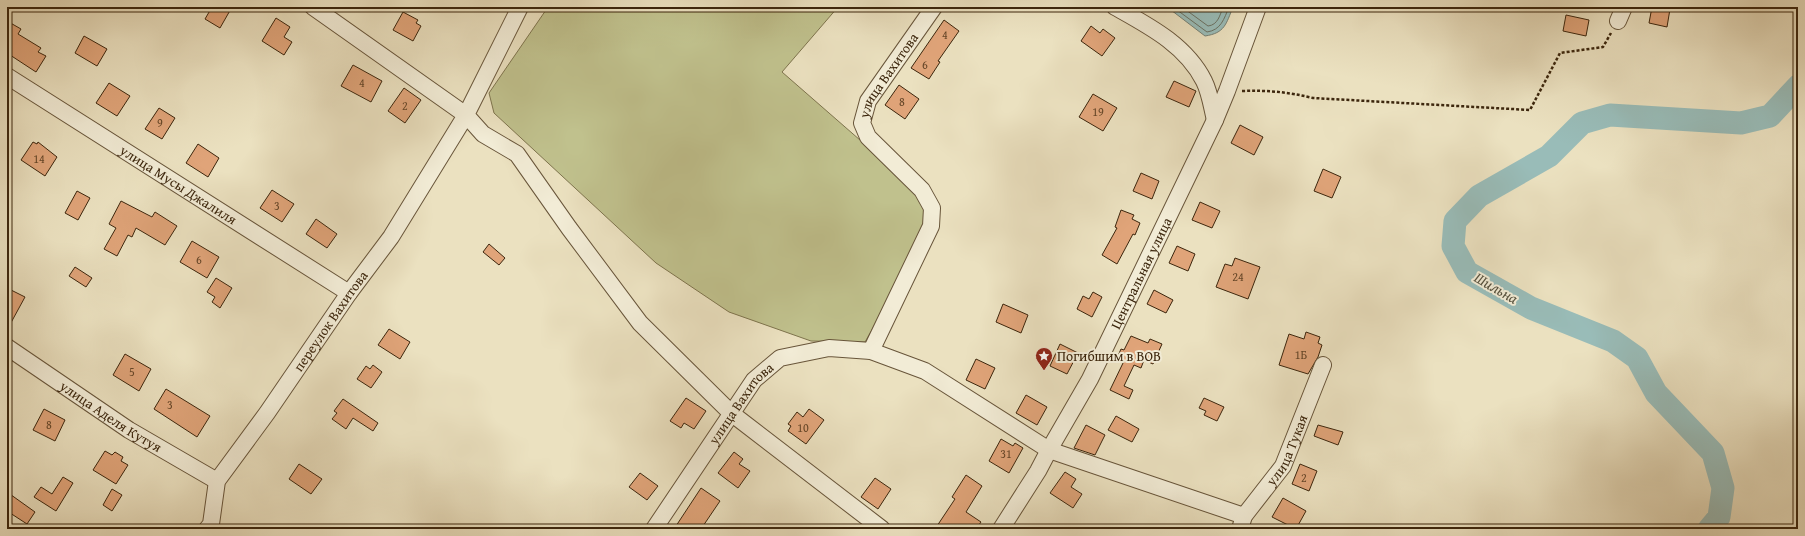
<svg xmlns="http://www.w3.org/2000/svg" width="1805" height="536" viewBox="0 0 1805 536" font-family="'Gentium Book Plus',serif">
<style>
.green{fill:#c0c18d;stroke:#7e744d}
.water{fill:#99bcb8;stroke:#748074}
.lines{fill:none;stroke-linecap:round;stroke-linejoin:round}
.shore{stroke:#6a7162;stroke-width:1}
.river{stroke:#99bcb8;stroke-width:23}
.building{fill:#e0a479;stroke:#3c260d}
.minor-casing{stroke:#68553a;stroke-width:18}
.path{stroke:#3c260d;stroke-width:2.5;stroke-dasharray:3 2;stroke-linecap:butt}
.minor{stroke:#f2ecd6;stroke-width:16}
.labels{text-anchor:middle;stroke-width:4;stroke-linejoin:round;paint-order:stroke}
.number-label{font-size:12px;fill:#654628}
.street-label{font-size:14px;fill:#3c260d;stroke:#f2ecd6}
.poi-label{font-size:14px;fill:#3c260d;stroke:#f2ecd6;text-anchor:start}
.water-label{font-size:15px;font-style:italic;fill:#585340;stroke:#f2ecd6}
</style>
<rect width="100%" height="100%" fill="#ebe1c0"/>
<filter id="stains"><feTurbulence type="fractalNoise" baseFrequency=".005" numOctaves="4"/><feColorMatrix values="0 0 0 0 .2 0 0 0 0 .09 0 0 0 0 .02 0 0 0 .5 -.17"/></filter>
<radialGradient id="worn" r=".72"><stop offset=".6" stop-color="#630" stop-opacity="0"/><stop offset="1" stop-color="#630" stop-opacity=".3"/></radialGradient>
<polygon class="green" points="548,7 838,7 782,72 915,188 923,198 926,225 899,282 865,342 811,341 729,312 656,263 494,113 489,93"/>
<path class="water" d="M1167,7H1233C1226,24 1225,33 1205,36Z"/>
<g class="lines">
<g class="shore">
<path d="M1173,7L1207,32C1221,30 1224,19 1229,7"/>
<path d="M1182,7L1208,26C1218,25 1220,15 1223,7"/>
</g>
<polyline class="river" points="1709,529 1719,517 1723,488 1713,453 1656,393 1637,358 1613,341 1531,308 1467,272 1453,246 1455,221 1479,196 1549,156 1582,123 1610,115 1741,123 1770,116 1798,86"/>
</g>
<g class="building">
<polygon points="212,7 232,7 220,28 205,19"/>
<polygon points="1652,7 1670,9 1667,27 1649,23"/>
<polygon points="403,12 418,20 416,23 421,26 413,41 393,30"/>
<polygon points="1566,15 1589,20 1586,36 1563,31"/>
<polygon points="276,18 290,27 284,37 292,42 284,55 262,41"/>
<polygon points="944,20 959,31 938,61 940,62 929,79 911,68"/>
<polygon points="7,21 21,29 18,34 41,48 38,52 46,56 36,72 7,53"/>
<polygon points="1091,26 1100,33 1103,29 1115,38 1102,56 1081,41"/>
<polygon points="84,36 107,49 97,66 75,53"/>
<polygon points="353,65 382,81 371,102 341,86"/>
<polygon points="1174,81 1196,91 1189,107 1166,97"/>
<polygon points="109,83 130,96 117,116 96,103"/>
<polygon points="899,85 919,99 905,119 885,105"/>
<polygon points="404,88 421,100 405,123 388,111"/>
<polygon points="1093,94 1117,108 1103,131 1079,117"/>
<polygon points="159,108 175,118 162,139 145,129"/>
<polygon points="1240,125 1263,137 1254,155 1231,143"/>
<polygon points="33,142 37,144 38,142 57,157 45,176 21,160"/>
<polygon points="198,144 219,158 208,177 186,163"/>
<polygon points="1323,169 1341,177 1332,198 1314,191"/>
<polygon points="1141,173 1159,181 1152,199 1133,191"/>
<polygon points="272,190 294,204 282,222 260,208"/>
<polygon points="77,191 90,198 78,220 65,213"/>
<polygon points="121,201 152,217 155,212 177,226 165,245 136,228 132,237 128,235 117,256 104,249 116,228 109,224"/>
<polygon points="1200,202 1220,211 1212,228 1192,220"/>
<polygon points="1121,210 1134,215 1132,219 1140,223 1135,235 1133,234 1117,264 1102,255 1117,228 1115,227"/>
<polygon points="316,219 337,234 327,248 306,234"/>
<polygon points="192,241 219,257 207,278 180,262"/>
<polygon points="489,244 505,258 499,265 483,252"/>
<polygon points="1177,246 1195,254 1188,271 1169,263"/>
<polygon points="1235,258 1260,267 1248,299 1216,287 1225,264 1232,266"/>
<polygon points="75,267 92,278 86,287 69,276"/>
<polygon points="216,278 232,288 220,308 212,302 215,297 207,292"/>
<polygon points="7,288 25,297 7,330"/>
<polygon points="1154,290 1173,300 1166,313 1147,304"/>
<polygon points="1093,292 1102,297 1092,317 1077,309 1083,296 1089,299"/>
<polygon points="1003,304 1028,315 1021,333 996,322"/>
<polygon points="389,329 410,342 400,359 378,345"/>
<polygon points="1306,332 1320,337 1318,343 1322,345 1318,357 1308,374 1279,365 1289,334 1304,339"/>
<polygon points="1131,336 1148,343 1150,339 1162,344 1153,364 1144,360 1141,368 1134,365 1124,386 1133,390 1129,399 1110,390 1124,361 1117,358 1121,349 1124,350"/>
<polygon points="1060,344 1078,353 1067,374 1050,366"/>
<polygon points="125,354 151,369 139,391 113,375"/>
<polygon points="976,359 995,368 985,389 966,380"/>
<polygon points="373,365 382,372 371,388 357,379 366,366 370,369"/>
<polygon points="166,389 210,416 197,437 154,409"/>
<polygon points="1026,395 1047,407 1037,425 1016,413"/>
<polygon points="686,398 706,411 694,429 684,423 681,428 670,421"/>
<polygon points="1204,398 1224,407 1217,421 1204,415 1206,411 1199,408"/>
<polygon points="343,399 378,423 373,431 353,418 346,429 332,419 337,413 334,411"/>
<polygon points="44,409 65,420 55,441 33,430"/>
<polygon points="809,409 824,420 806,444 788,431 791,426 788,424 797,412 803,417"/>
<polygon points="1116,416 1139,429 1132,442 1108,430"/>
<polygon points="1086,425 1105,435 1095,455 1074,448"/>
<polygon points="1318,425 1343,432 1338,445 1314,436"/>
<polygon points="1001,439 1013,446 1015,443 1023,448 1009,473 989,461"/>
<polygon points="105,451 112,455 115,452 123,457 121,461 128,465 116,484 93,470"/>
<polygon points="734,452 743,459 739,464 750,471 738,488 718,473"/>
<polygon points="299,464 322,479 311,494 289,479"/>
<polygon points="1300,464 1317,471 1309,491 1292,484"/>
<polygon points="1065,472 1076,479 1071,487 1082,494 1073,508 1050,493"/>
<polygon points="640,473 658,486 647,500 629,487"/>
<polygon points="966,475 982,486 966,512 981,522 976,529 935,529 955,499 952,497"/>
<polygon points="63,477 73,483 56,511 34,497 41,487 52,494"/>
<polygon points="875,478 891,489 878,509 861,497"/>
<polygon points="701,488 720,501 701,529 674,529"/>
<polygon points="112,489 122,495 112,511 103,505"/>
<polygon points="7,492 35,512 27,524 7,511"/>
<polygon points="1283,498 1306,511 1296,529 1272,517"/>
</g>
<g class="lines">
<defs>
<g id="minor">
<polyline points="520,7 466,115 483,134 517,154 569,228 640,323 731,413 882,529"/>
<path d="M1115,7C1149,26 1186,45 1204,81C1210,93 1212,108 1215,120"/>
<polyline points="1618,21 1624,7"/>
<path id="s1" d="M7,76L349,293"/>
<path id="s2" d="M7,347L129,430L217,481"/>
<path id="s3" d="M871,351L931,226L932,208L922,190L868,137L862,123L868,101L934,7"/>
<path id="s4" d="M207,529L211,524L217,481L267,413L349,293L391,237L466,115L313,7"/>
<path id="s5" d="M654,529L754,380L780,358L829,348L871,351L925,371L1049,450L1244,516"/>
<path id="s6" d="M1001,529L1038,471L1049,450L1090,379L1215,120L1227,91L1258,7"/>
<path id="s7" d="M1240,529L1244,516L1283,466L1323,365"/>
</g>
</defs>
<use href="#minor" class="minor-casing"/>
<path class="path" d="M1242,91C1267,90 1288,92 1313,98L1530,110L1560,53L1603,47L1611,33"/>
<use href="#minor" class="minor"/>
</g>
<defs>
<symbol id="sight-pin" viewBox="-11 -11 22 30"><path d="M0 17L-7.5 6A9.5 9.5 0 1 1 7.5 6Z" fill="#8f2418" stroke="#f2ecd6"/><path d="M0-6L1.8-2.2L6-1.7L2.9 1.2L3.7 5.4L0 3.3L-3.7 5.4L-2.9 1.2L-6-1.7L-1.8-2.2Z" fill="#fff"/></symbol>
</defs>
<g fill-rule="evenodd">
<use href="#sight-pin" x="1034" y="346" width="20" height="27"/>
</g>
<g class="labels">
<g class="number-label">
<text x="945" y="39">4</text>
<text x="925" y="69">6</text>
<text x="362" y="87">4</text>
<text x="902" y="106">8</text>
<text x="405" y="110">2</text>
<text x="1098" y="116">19</text>
<text x="160" y="127">9</text>
<text x="39" y="163">14</text>
<text x="277" y="210">3</text>
<text x="199" y="264">6</text>
<text x="1238" y="281">24</text>
<text x="1301" y="359">1Б</text>
<text x="132" y="376">5</text>
<text x="170" y="409">3</text>
<text x="49" y="429">8</text>
<text x="803" y="432">10</text>
<text x="1006" y="458">31</text>
<text x="1304" y="482">2</text>
</g>
<g class="street-label">
<text dy="5" stroke="none"><textPath href="#s3" startOffset="323">улица Вахитова</textPath></text>
<text dy="5" stroke="none"><textPath href="#s1" startOffset="203">улица Мусы Джалиля</textPath></text>
<text dy="5" stroke="none"><textPath href="#s6" startOffset="292">Центральная улица</textPath></text>
<text dy="5" stroke="none"><textPath href="#s4" startOffset="246">переулок Вахитова</textPath></text>
<text dy="5" stroke="none"><textPath href="#s5" startOffset="153">улица Вахитова</textPath></text>
<text dy="5" stroke="none"><textPath href="#s2" startOffset="125">улица Аделя Кутуя</textPath></text>
<text dy="5" stroke="none"><textPath href="#s7" startOffset="93">улица Тукая</textPath></text>
</g>
<g class="poi-label">
<text x="1057" y="361">Погибшим в ВОВ</text>
</g>
<g class="water-label">
<text transform="translate(1496 288) rotate(30)" y="5">Шильна</text>
</g>
</g>
<rect width="1805" height="536" fill="none" stroke="#ebe1c0" stroke-width="24"/>
<rect x="8" y="8" width="1789" height="520" fill="none" stroke="#3c260d" stroke-width="2"/>
<rect x="12" y="12" width="1781" height="512" fill="none" stroke="#3c260d"/>
<rect width="100%" height="100%" filter="url(#stains)"/>
<rect width="100%" height="100%" fill="url(#worn)"/>
</svg>
